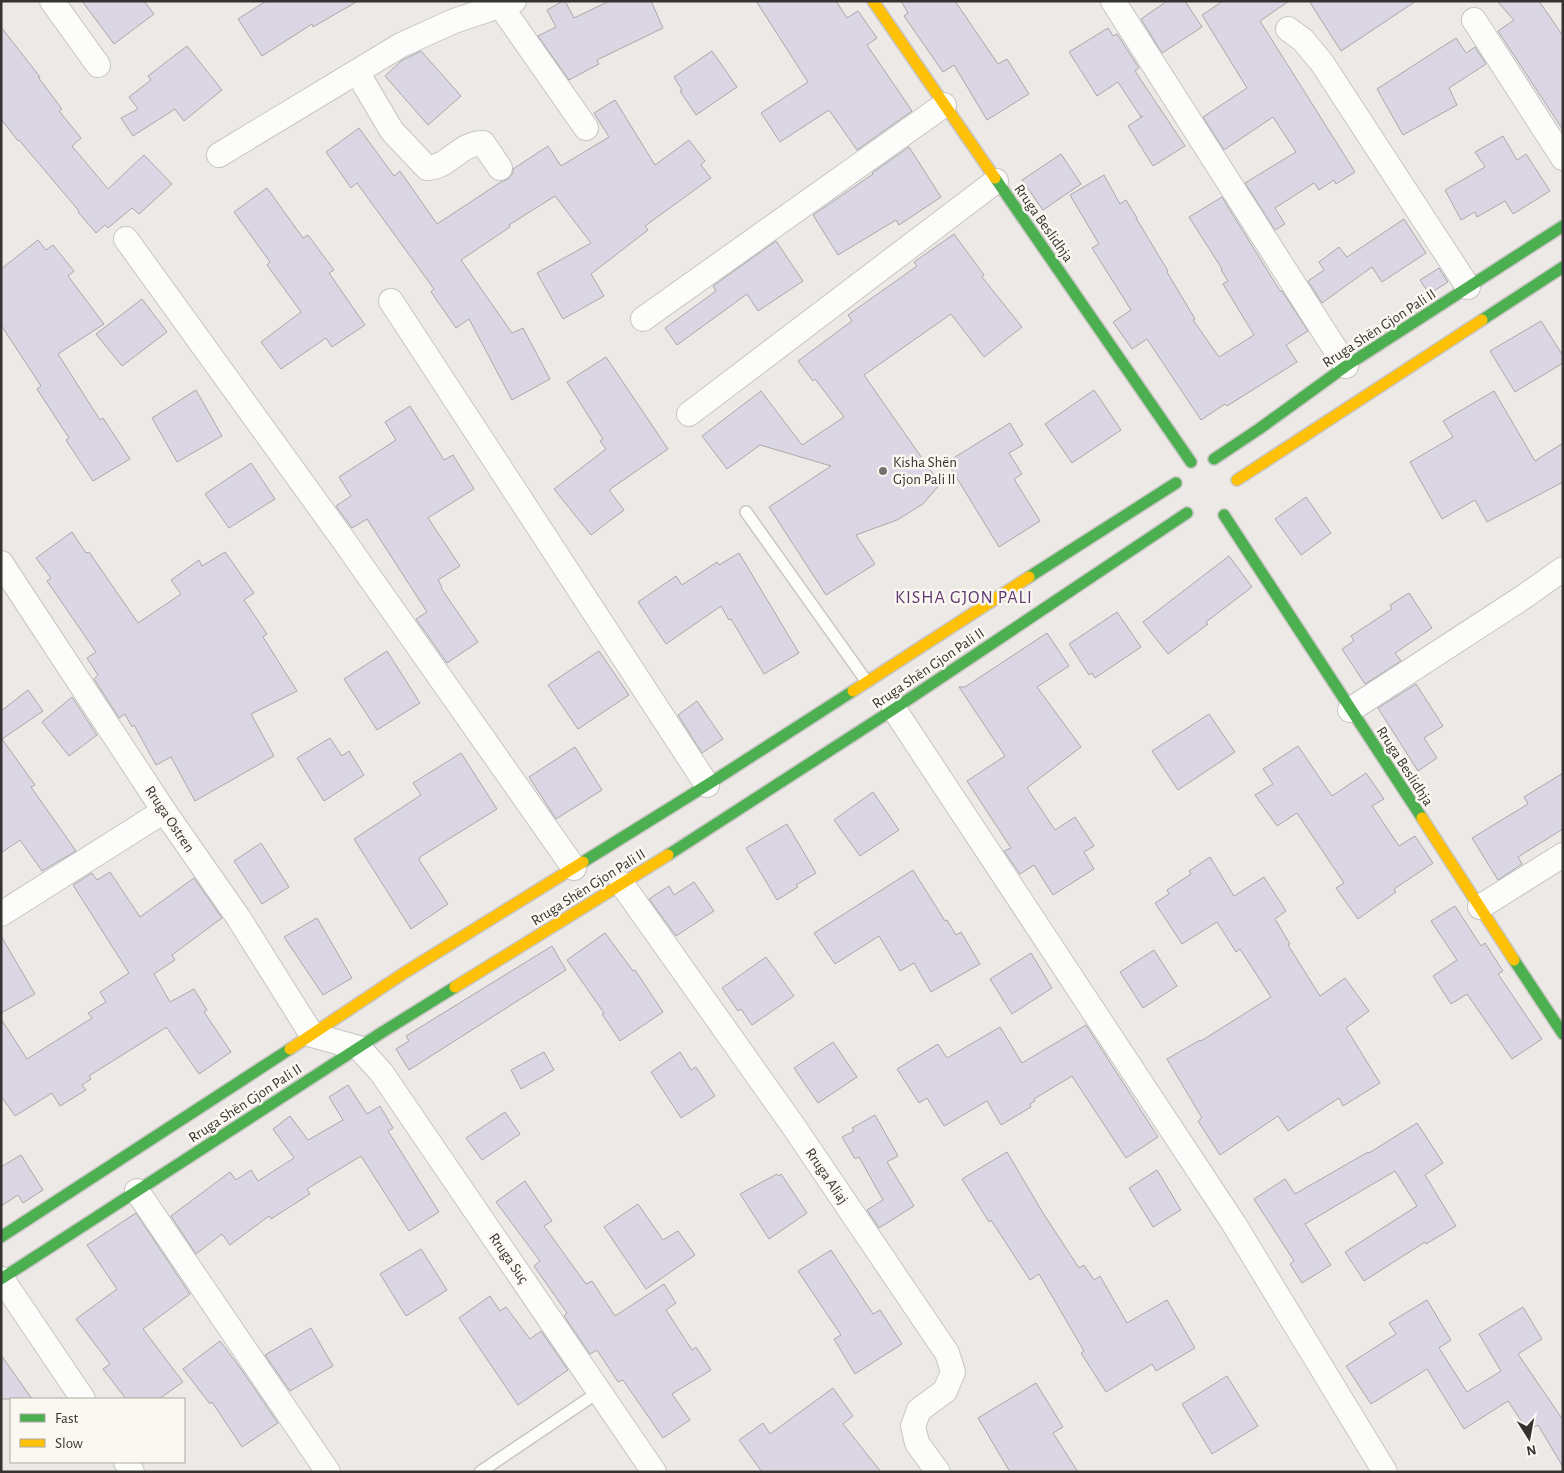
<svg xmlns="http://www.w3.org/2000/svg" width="1564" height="1473" viewBox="0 0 1564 1473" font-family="'Alegreya Sans',sans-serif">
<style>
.building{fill:#dad6e4;stroke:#aaa9a8}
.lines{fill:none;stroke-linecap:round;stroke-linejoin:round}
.lane-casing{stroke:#c8c5c3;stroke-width:14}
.street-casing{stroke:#c8c5c3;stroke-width:26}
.fast-casing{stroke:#c8c5c3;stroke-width:14}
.slow-casing{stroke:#c8c5c3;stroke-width:14}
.lane{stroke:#fcfcfb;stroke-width:11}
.street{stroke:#fcfcfb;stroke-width:24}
.fast{stroke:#4caf50;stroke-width:11}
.slow{stroke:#ffc107;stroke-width:11}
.poi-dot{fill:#757370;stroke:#fbf7f1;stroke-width:2}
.labels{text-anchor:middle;stroke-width:5;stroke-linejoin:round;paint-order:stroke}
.street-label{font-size:15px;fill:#353331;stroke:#fbf7f1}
.poi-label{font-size:15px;fill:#353331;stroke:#fbf7f1;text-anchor:start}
.quarter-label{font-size:18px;letter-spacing:1px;fill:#5f3972;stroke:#fbf7f1}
</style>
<rect width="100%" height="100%" fill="#ece9e6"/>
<g class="building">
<polygon points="82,1 144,1 154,14 114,44"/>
<polygon points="266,1 358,1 313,27 312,24 262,56 238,19"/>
<polygon points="563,1 565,1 574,18 609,1 651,1 663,28 597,60 599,64 569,80 538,36 556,27 547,10"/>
<polygon points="756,1 836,1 847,18 858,11 877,38 867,45 912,111 857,150 829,110 780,142 761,113 808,82"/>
<polygon points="901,1 955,1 998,64 1007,59 1029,94 987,120 954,65 943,72 904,16 908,13"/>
<polygon points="1167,1 1185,1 1202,27 1162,53 1141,19"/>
<polygon points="1223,1 1289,1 1260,21 1355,172 1336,184 1334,180 1319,190 1314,183 1275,208 1285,224 1275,230 1245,183 1296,152 1273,117 1224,150 1203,117 1247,88 1202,15"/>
<polygon points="1309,1 1416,1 1341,51"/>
<polygon points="1497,1 1539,1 1563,36 1563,130 1498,31 1514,20"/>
<polygon points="1,27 40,77 38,77 62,109 59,111 81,138 72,146 108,189 144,155 172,184 139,214 132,208 108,228 105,225 96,233 78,212 79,211 19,140 18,141 1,119"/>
<polygon points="1108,28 1113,36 1117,34 1139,68 1135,71 1185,146 1153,166 1128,126 1143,116 1141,117 1118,82 1097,96 1069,52"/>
<polygon points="1456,38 1466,53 1475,47 1486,64 1449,88 1457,105 1403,135 1377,89"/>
<polygon points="187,46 222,90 184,121 175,109 133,136 121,118 138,109 129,97 151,80 148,76"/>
<polygon points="421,51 461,96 428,125 385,76 401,61"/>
<polygon points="712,51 737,87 696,115 680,91 682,90 674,77"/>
<polygon points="615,100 655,165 689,140 705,161 701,165 711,178 645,226 648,230 591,274 604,296 563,319 537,273 591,243 555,196 509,225 510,227 461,260 512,333 523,328 550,379 512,400 469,319 456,328 431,292 434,289 357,183 351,188 326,152 359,128 394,176 400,171 437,224 501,182 508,179 513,173 513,169 548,146 561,166 609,137 594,113"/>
<polygon points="1503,136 1517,160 1526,154 1550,191 1513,214 1505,201 1477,217 1475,212 1461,220 1445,190 1485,167 1475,152"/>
<polygon points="909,147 941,197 899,225 896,220 838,255 813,215 873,174 872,173"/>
<polygon points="1061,154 1081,184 1043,210 1022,180"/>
<polygon points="1104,175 1120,204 1126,200 1137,218 1136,218 1168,271 1167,272 1195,319 1193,320 1219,357 1254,335 1223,284 1228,281 1221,270 1222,269 1189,217 1222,197 1280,291 1282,291 1308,331 1286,345 1297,362 1227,406 1225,404 1201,420 1147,339 1132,349 1113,322 1131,310 1092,248 1099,244 1070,195"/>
<polygon points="267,188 303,238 308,235 334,270 329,273 365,325 332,347 326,338 281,369 261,342 301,312 267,265 270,262 234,212"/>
<polygon points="1404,219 1426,253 1382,282 1372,267 1322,303 1308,281 1324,270 1319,262 1339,247 1347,257"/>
<polygon points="954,234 984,275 982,277 1022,327 984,357 951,314 864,375 940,484 923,504 897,520 856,535 875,564 826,595 769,507 831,466 760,445 727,469 702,436 761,391 802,445 844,417 815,379 813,381 798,361 852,321 848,315 917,266 914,262"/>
<polygon points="38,240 46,250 53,245 74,271 68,276 104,324 58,354 100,420 103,418 130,459 93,481 66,440 69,438 37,389 41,386 1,325 1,269"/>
<polygon points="776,241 803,281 758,311 747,294 677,345 665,328 716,291 713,286"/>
<polygon points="1439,268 1448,282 1429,294 1420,280"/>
<polygon points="142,299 167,332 122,366 96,334"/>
<polygon points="1541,321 1563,356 1563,363 1515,392 1490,351"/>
<polygon points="606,357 668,449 609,490 624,510 591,535 554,489 606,449 600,441 603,439 567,382"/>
<polygon points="196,390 222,436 177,462 152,418"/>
<polygon points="1094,390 1121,430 1072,463 1045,424"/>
<polygon points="1494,391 1535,461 1563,443 1563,482 1487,522 1475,500 1442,519 1410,462 1453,437 1443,421"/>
<polygon points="410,406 444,460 453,455 474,489 428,518 460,566 438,580 442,587 441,588 478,642 447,663 416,619 427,612 367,519 352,528 336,506 351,496 339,477 396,440 385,422"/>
<polygon points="1010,423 1023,445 1009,453 1022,474 1014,479 1040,521 999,547 947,462"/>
<polygon points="251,463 275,499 229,528 205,494"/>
<polygon points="1306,497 1331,533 1301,555 1275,519"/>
<polygon points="72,532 86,553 89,552 138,623 181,594 171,580 199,560 202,566 225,552 254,593 244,600 267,634 263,637 297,691 251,714 274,756 195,801 171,757 156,765 134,725 132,727 125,714 119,718 94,679 98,675 87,658 96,652 47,581 51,578 36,558"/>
<polygon points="739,553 799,653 764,674 731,619 729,620 721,606 666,644 638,602 676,576 682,585 717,562 719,565"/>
<polygon points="1229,556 1252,587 1206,622 1208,624 1168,654 1143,622"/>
<polygon points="1409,593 1432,628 1395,653 1401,661 1365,684 1342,649 1354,641 1351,636 1392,609 1390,605"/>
<polygon points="1117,612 1141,647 1095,678 1092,673 1089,675 1069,644"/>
<polygon points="1047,633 1069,666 1037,687 1081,747 1027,788 1055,830 1075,817 1094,846 1084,852 1094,869 1053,895 1034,865 1020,874 1004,851 1011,848 967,781 1005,756 959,687 965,687"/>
<polygon points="387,651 420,703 377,730 344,679"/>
<polygon points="599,651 629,695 578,729 548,685"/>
<polygon points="1416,684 1443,726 1424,738 1437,758 1418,771 1378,708"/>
<polygon points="28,690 43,711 2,739 35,785 31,787 76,851 42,871 20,840 1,853 1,711"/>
<polygon points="72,697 97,735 69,756 42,722"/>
<polygon points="697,701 723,739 702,753 678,715"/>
<polygon points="1209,714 1235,752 1178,790 1152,751"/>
<polygon points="330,738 342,756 349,751 364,775 324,801 297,758"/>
<polygon points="1298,746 1332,796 1366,773 1384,799 1372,806 1399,846 1415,836 1433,863 1394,889 1396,892 1358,919 1336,888 1344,883 1297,813 1277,826 1255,795 1273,784 1263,769"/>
<polygon points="575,747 602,790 556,819 529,777"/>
<polygon points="461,753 497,809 420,857 419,860 448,904 411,929 354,839 421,795 413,783"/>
<polygon points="1563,773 1563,829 1518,857 1522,864 1498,880 1472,838 1528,804 1524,797"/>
<polygon points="873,792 899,830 860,856 834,820"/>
<polygon points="787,824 816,873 796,885 798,887 777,900 746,848"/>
<polygon points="261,843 289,887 262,904 234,861"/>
<polygon points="1210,857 1234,896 1264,877 1286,911 1275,919 1290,944 1288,945 1320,996 1345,978 1369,1011 1346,1028 1380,1083 1343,1106 1339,1098 1288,1131 1278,1116 1220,1155 1198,1121 1202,1118 1167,1059 1200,1040 1201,1041 1271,997 1240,949 1236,952 1217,922 1182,944 1155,903 1169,894 1167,890 1191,874 1189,871"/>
<polygon points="913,870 945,921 947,920 956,935 961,932 980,964 931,992 914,963 900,971 879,936 835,964 814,933"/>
<polygon points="110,872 140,917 194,878 222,918 172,955 175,960 154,974 170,1002 194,989 207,1010 204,1012 231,1052 199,1074 167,1028 165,1028 89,1076 91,1079 82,1085 86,1090 60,1106 52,1093 15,1116 1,1096 1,1019 27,1059 92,1018 88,1013 106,1002 100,992 129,973 73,885 92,873 97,880"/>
<polygon points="694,882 714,911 676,936 649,899 669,886 674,895"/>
<polygon points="1455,906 1481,946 1485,943 1503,971 1498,974 1542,1039 1512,1059 1467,994 1451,1004 1433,976 1457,960 1431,921"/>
<polygon points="317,918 352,978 323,995 284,937"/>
<polygon points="605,933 633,971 635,970 663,1012 620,1041 602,1014 604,1013 567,960"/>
<polygon points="1,936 35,994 1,1013"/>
<polygon points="552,946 566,970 409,1070 396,1049 409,1041 406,1036"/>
<polygon points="1154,950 1177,986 1143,1008 1120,972"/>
<polygon points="1031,953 1052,988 1012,1014 990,979"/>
<polygon points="766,957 794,996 752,1025 741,1009 738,1011 722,988"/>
<polygon points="1086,1025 1158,1137 1126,1158 1072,1076 1034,1099 1035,1101 1030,1104 1031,1107 1001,1125 987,1101 944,1126 927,1098 919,1103 897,1069 938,1044 947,1058 1000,1027 1022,1063"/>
<polygon points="833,1042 857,1077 818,1103 794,1068"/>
<polygon points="544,1052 554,1070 521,1089 511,1070"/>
<polygon points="680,1052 691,1070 696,1067 715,1096 681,1118 651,1072"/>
<polygon points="348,1085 367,1114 380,1106 393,1128 388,1131 439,1212 409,1231 361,1156 307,1189 310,1194 271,1219 269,1216 230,1245 222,1234 196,1254 171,1216 230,1172 236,1180 251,1170 258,1181 294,1158 273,1129 290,1116 308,1140 343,1120 329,1097"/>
<polygon points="505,1112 520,1134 482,1160 466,1138"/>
<polygon points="875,1115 898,1156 887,1162 914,1206 879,1228 867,1210 883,1200 859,1157 855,1159 842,1137 854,1131 852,1128"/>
<polygon points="1417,1123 1443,1163 1425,1175 1456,1226 1426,1244 1425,1242 1364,1281 1345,1252 1417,1206 1395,1171 1305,1224 1331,1265 1302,1283 1290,1264 1294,1261 1254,1199 1285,1179 1295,1194 1368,1152 1369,1153"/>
<polygon points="1007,1152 1043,1213 1079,1268 1084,1265 1094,1280 1100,1276 1127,1323 1167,1300 1195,1348 1156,1371 1152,1364 1106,1392 1081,1353 1084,1351 1039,1274 1030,1280 991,1220 989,1222 962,1179"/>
<polygon points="21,1155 43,1190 23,1203 18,1195 1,1206 1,1167"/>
<polygon points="1157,1170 1181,1210 1153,1227 1129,1188"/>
<polygon points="777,1174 779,1176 781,1174 807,1213 769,1239 740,1194"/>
<polygon points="525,1181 552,1221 544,1226 586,1284 592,1281 615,1316 664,1284 676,1303 666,1310 692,1350 696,1347 711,1370 672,1394 690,1420 663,1438 623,1380 618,1382 597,1350 590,1354 564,1316 567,1313 534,1266 540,1261 496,1202"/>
<polygon points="638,1204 663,1240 678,1231 695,1255 646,1289 604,1227"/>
<polygon points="136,1213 190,1294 143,1329 183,1382 159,1399 126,1399 103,1369 110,1364 76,1319 117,1289 87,1245"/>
<polygon points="421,1249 447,1290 406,1316 380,1274"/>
<polygon points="831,1250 873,1314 880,1310 902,1344 855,1374 834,1339 841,1335 798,1271"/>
<polygon points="490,1296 500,1311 506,1307 530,1339 541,1331 568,1370 518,1405 459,1318"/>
<polygon points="1427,1300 1451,1340 1439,1348 1467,1392 1501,1371 1479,1334 1523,1307 1542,1339 1518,1354 1563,1420 1563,1467 1538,1425 1528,1431 1508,1401 1464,1429 1427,1369 1371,1404 1346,1366 1396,1334 1389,1323"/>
<polygon points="311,1328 333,1366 290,1391 265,1355"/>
<polygon points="220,1341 241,1369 278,1423 242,1447 212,1402 210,1404 183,1369"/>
<polygon points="1,1355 32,1399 1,1399"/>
<polygon points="1227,1376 1258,1426 1212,1454 1182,1404"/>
<polygon points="1036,1383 1063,1427 1053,1433 1078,1472 1010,1472 978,1418"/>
<polygon points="833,1388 853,1416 843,1424 881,1472 762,1472 739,1440 763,1423 770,1434"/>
</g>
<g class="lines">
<defs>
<g id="lane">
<polyline points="746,512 867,682"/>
<polyline points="480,1472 600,1391"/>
</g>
<g id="street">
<polyline points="52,1 98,65"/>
<polyline points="1113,1 1346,366"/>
<polyline points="500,5 586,128"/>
<polyline points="1474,20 1563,158"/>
<polyline points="1288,29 1303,40 1322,63 1468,287"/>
<path d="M357,72L392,131L427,168C450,167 459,143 483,143L500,168"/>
<polyline points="219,155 401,45 454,21 514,1"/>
<polyline points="126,239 342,538 574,868"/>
<polyline points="391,301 707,785"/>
<polyline points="643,319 944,105"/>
<polyline points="689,414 996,181"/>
<polyline points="1,563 164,811 238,917 312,1035 359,1048 381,1072 654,1472"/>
<polyline points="894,709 1234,1224 1385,1472"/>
<polyline points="1350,710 1525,596 1563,569"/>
<polyline points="622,884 794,1127 947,1353 953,1372 945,1391 919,1410 913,1426 917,1443 938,1472"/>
<polyline points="1480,907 1563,855"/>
<polyline points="1,914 164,811"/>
<polyline points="137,1191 328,1472"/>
<polyline points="2,1279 83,1399"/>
<polyline points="126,1462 132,1472"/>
</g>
<g id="fast">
<polyline points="995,178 1191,462"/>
<polyline points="1482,320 1563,267"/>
<polyline points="1214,459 1259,429 1346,366 1563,226"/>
<polyline points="1224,515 1422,818"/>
<polyline points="1029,577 1176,483"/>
<polyline points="668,855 894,709 1187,513"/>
<polyline points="583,862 707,785 853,691"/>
<polyline points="1514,960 1563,1034"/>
<polyline points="1,1237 290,1049"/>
<polyline points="1,1279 381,1033 455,987"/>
</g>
<g id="slow">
<polyline points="873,1 995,178"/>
<polyline points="1237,480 1482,320"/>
<polyline points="853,691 1029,577"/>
<polyline points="1422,818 1514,960"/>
<polyline points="455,987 668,855"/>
<polyline points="290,1049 404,973 583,862"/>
</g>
</defs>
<use href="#lane" class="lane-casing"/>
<use href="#street" class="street-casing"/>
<use href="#fast" class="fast-casing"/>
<use href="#slow" class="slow-casing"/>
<use href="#lane" class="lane"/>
<use href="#street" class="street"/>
<use href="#fast" class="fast"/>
<use href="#slow" class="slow"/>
</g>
<circle class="poi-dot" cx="883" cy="471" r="5"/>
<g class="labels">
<g class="street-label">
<text transform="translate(1044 223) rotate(55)" y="5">Rruga Beslidhja</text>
<text transform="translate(1379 328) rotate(-33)" y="5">Rruga Shën Gjon Pali II</text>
<text transform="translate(928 668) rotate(-34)" y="5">Rruga Shën Gjon Pali II</text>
<text transform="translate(1405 766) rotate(57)" y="5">Rruga Beslidhja</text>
<text transform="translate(170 819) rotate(56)" y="5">Rruga Ostren</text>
<text transform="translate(588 887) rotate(-32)" y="5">Rruga Shën Gjon Pali II</text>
<text transform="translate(245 1103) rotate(-33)" y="5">Rruga Shën Gjon Pali II</text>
<text transform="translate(827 1176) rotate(56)" y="5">Rruga Aliaj</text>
<text transform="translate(509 1258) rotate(55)" y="5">Rruga Suç</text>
</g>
<g class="poi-label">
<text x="893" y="467">Kisha Shën<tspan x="893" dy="17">Gjon Pali II</tspan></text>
</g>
<g class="quarter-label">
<text x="964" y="603">KISHA GJON PALI</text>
</g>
</g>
<rect width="1564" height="1473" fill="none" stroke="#353331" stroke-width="5"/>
<rect x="10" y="1398" width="175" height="65" fill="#fbf7f1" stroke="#aca9a4"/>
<rect x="20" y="1414" width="25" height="8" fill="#4caf50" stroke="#aca9a4"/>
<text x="55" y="1423" font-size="15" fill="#353331">Fast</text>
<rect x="20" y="1439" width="25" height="8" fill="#ffc107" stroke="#aca9a4"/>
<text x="55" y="1448" font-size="15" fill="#353331">Slow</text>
<g transform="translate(1529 1438) rotate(169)" stroke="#fbf7f1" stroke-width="4" paint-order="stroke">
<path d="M0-4L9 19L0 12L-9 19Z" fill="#353331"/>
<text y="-8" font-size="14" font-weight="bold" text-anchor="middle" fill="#353331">N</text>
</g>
</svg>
